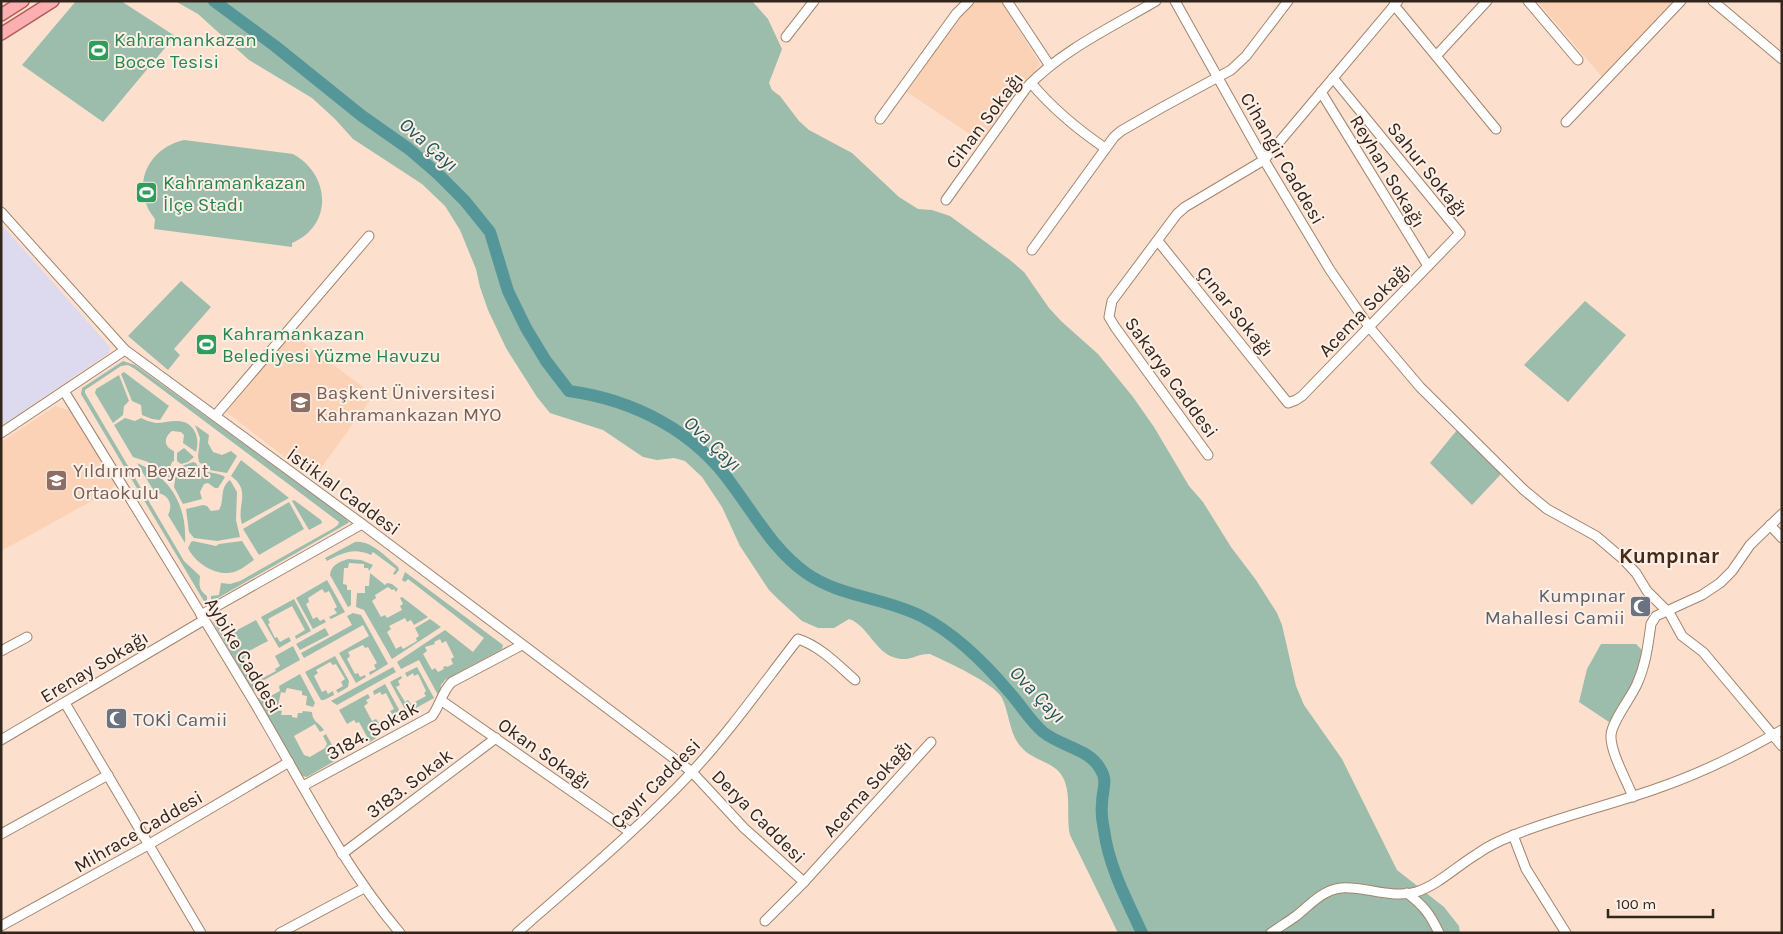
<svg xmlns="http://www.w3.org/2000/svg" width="1783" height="934" viewBox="0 0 1783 934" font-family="Karla,sans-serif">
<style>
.built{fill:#fbd2b6}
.industrial{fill:#ddd9ee}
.green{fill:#9cbcac;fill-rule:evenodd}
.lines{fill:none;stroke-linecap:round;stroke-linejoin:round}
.river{stroke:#559699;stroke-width:12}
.minor-casing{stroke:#a3846e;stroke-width:11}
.major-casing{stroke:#b35c5a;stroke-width:14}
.minor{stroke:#fff;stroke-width:9}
.major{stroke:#fbafb0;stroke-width:11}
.labels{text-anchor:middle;stroke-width:4;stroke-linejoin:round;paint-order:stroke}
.leisure-label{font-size:19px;fill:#27864d;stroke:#fef0e7;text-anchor:start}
.street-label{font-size:19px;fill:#32251c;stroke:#fef0e7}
.education-label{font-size:19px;fill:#785e54;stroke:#fef0e7;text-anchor:start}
.worship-label{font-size:19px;fill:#5b616d;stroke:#fef0e7;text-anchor:end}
.water-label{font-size:20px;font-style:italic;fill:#1f585b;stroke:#fef0e7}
.quarter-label{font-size:21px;font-weight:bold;fill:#452b18;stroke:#fef0e7}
</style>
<rect width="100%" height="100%" fill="#fce0cd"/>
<g class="built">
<polygon points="978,1 1001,1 1040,64 983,143 907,92 959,16"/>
<polygon points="1537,1 1678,1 1602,77"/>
<polygon points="291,333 374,395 313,479 225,411"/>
<polygon points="55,406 72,411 112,477 115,485 110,491 1,551 1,442"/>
</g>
<polygon class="industrial" points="1,224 110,347 109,353 1,426"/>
<g class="green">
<polygon points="76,1 121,1 175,36 103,122 22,65"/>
<path d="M175,1H752L768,19L782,49L769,83L772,90L780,96L799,121L809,130L852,153L899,197L918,209L932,210L950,216L1010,260L1024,272L1049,308L1061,321L1098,354L1133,397L1154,427L1189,486L1203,502L1231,547L1256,580L1277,613L1282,625L1296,686L1304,705L1342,759L1397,870L1444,907L1459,926L1460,933H1118L1070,835C1066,818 1071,799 1065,782C1058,762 1038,763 1024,750C1009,737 1010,714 1002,698C994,683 947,662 930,654C917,653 911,662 896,658C875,653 868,625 849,619L834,628H818L802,621L779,600L769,590L740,546L722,507L702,477L685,461L674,458L657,460L643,457L603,430L550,413L537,397L506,348L488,310L480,287L476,269L460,230L445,206L422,184L353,139L335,119L312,98L249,60L198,14Z"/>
<path d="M184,140L293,154C330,174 334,225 292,243V247L154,229L155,219C130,188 146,149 184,140Z"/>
<polygon points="181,281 211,307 174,349 180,355 168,370 128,336"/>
<polygon points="1585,301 1626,335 1568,402 1524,365"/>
<path d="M123,361L135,365L343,516L349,522L348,523L211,602V596L219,595L221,583L230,584L240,581L334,528L338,525L339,522L135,369L128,365L121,366L85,390V393L184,561L200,576C199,586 199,590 207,596V603H205L81,394L82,388Z"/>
<polygon points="124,372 169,406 160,420 152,419 142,415 141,405 132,401 121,374"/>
<polygon points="119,375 129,401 124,406 123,415 113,423 95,393 96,389"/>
<path d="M141,418C145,420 150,422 156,423C163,423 169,421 176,421C193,420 201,437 196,452L183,443L184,435L181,432L172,431C163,438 164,447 174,451V461L172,462L170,467L174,472L172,482L148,462L133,457L114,425L125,418L135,421Z"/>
<polygon points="195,425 209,435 208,443 213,452 222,455 231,451 237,456 227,473 209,470 199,462 198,456 200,438"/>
<polygon points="1457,430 1502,473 1472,505 1430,463"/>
<polygon points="184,448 194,457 188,462 181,464 177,461 177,453"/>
<path d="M241,460L289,498L242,524C236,505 252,491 231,476Z"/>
<path d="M193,462L196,463C202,476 215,470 225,477L218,488H215L208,483L204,484L200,492L202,499L183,504L174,487L176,473L179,471L182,466Z"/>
<path d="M137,463C172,478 187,507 185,543L168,515C174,504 168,493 155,493Z"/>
<path d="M230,480L237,492L236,520L240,537L217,541L194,538L189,532L186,509L203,505L207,506L211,511L219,510C225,500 219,488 230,480Z"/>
<polygon points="294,500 321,520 322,523 309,530 292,501"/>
<polygon points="289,502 304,529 259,555 243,529"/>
<path d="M193,541L216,546L219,544L242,541L254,560C248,564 241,570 234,572C216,577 195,563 188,548L191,542Z"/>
<path d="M355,542C371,540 386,557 398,567L399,570L395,575L393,574L396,569L373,552L371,555C354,547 342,553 327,561L325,558Z"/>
<path d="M348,559L361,560L373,565L369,571L368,568H364V564L349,563L348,568H344L343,584L347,585V590H351V605L348,607L330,575C331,565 339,562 348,559Z"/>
<path d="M405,572L503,645L502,649L445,680L441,685L440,694L438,695L419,660L401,669L397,662L445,630L473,652L484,638L408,579L405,582L402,580ZM440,639L442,643L446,641L454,657L451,659L453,664L447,667L446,666L443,667L444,669L438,672L435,668L432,670L423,654L427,651L425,647L435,644L434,642Z"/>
<polygon points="370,573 385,585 387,583 392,584 398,589 396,592 394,589 392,590 388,587 375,595 376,598 372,601 381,617 385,615 387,618 402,610 400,606 403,604 400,598 402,597 428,617 414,625 411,620 407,622 405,618 389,626 391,629 387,632 396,649 401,646 403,649 417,641 416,638 419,636 415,628 430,619 441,627 392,659 364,610 356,607 357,593 365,593 365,586 369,586"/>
<polygon points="327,580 345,612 331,619 329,617 337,613 334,609 337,607 329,591 325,593 322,589 308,598 309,602 306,604 313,619 317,617 320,621 324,619 326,622 313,629 296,598"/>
<polygon points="294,599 311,631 296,639 295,636 305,630 292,606 268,619 270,623 268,624 275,638 277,637 280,642 289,637 291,641 279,648 261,617"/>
<polygon points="353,613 361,615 388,664 370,675 369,672 376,669 374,665 377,663 368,647 365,648 363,645 348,652 350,656 347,659 355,674 358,673 360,677 365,675 366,677 356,683 339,653 369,636 363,625 304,658 301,653 352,625 347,616"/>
<polygon points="221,617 223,619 219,622 226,636 256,620 268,641 247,652 248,654 244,657 256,678 259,676 261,679 276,671 275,669 280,666 275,656 293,646 300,660 257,684 259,688 253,691 213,622"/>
<polygon points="325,628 329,635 300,650 296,644"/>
<polygon points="1601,644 1636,644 1643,651 1639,665 1628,697 1609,722 1579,702 1587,669"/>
<polygon points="335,656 349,681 348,687 338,693 336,690 343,686 341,682 345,679 336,664 333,665 330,662 316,670 318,673 314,676 322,692 326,690 328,694 333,691 334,695 324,700 321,700 305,672"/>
<polygon points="393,667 396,672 337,705 331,701"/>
<polygon points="417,667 434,698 407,713 390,682 401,676 402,678 398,681 400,685 396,687 405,702 408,700 411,704 426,696 424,693 426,691 418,674 414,676 413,673 407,677 405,673"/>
<path d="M300,674L315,703L313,707L306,705L307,696L302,695V691L287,688L285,693L281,692L277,710L282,711L281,715H292V717L297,718L298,713H302L303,711L312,712C312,722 320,723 324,730L320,732L315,724L294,736L304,755L310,757L325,748L327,744L323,736L326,734L338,756V759L307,777L302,776L257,699L263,696L265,699L280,691L279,686Z"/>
<polygon points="385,684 402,715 373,731 376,738 370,742 359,722 356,723 354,720 347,724 339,710 368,694 370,698 366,700 368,703 364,706 372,721 376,719 379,723 393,715 390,711 394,709 386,693 382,695 380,692 374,695 373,691"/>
</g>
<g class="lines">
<path class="river" d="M214,1L275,46L362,116L409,149L438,174L465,201L490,232L508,291L526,328L546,361L569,391C634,400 695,431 733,486C756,517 774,550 806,573C840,597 883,597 921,616C956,634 985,663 1010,693C1021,705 1030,721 1043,732C1059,745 1084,748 1097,764C1110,781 1102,787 1102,804C1101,813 1102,821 1104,830C1109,867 1126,898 1142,933"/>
<defs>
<g id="minor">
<polyline points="1007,1 1050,66"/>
<polyline points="1175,1 1264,160 1330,270 1370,328 1420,387 1524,490 1547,509 1596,536 1623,559 1636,573 1647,591 1670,614 1682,636 1703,652 1782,746"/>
<polyline points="1528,1 1578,60"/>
<polyline points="1713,1 1782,59"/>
<polyline points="1394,5 1496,129"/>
<polyline points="786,37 814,1"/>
<polyline points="1436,56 1487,1"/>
<path d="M1031,83C1053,109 1077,129 1105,148"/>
<polyline points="1321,92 1428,266"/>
<polyline points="880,119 956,14 969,1"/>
<polyline points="1566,122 1681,1"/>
<path d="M946,200L1027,87C1062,50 1112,27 1156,1"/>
<polyline points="1,212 125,350 362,524 692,772 744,828 804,882"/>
<polyline points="1158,241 1288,403 1296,400 1302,396 1460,233 1333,78"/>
<polyline points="1032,250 1114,137 1121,131 1161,108 1231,70 1246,56 1288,1"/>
<path d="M64,391C127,493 190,595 251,697C299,777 340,862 400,933"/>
<polyline points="215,416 369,236"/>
<polyline points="1,433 125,350"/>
<polyline points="1208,455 1115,327 1109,317 1112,301 1177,214 1185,207 1264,160 1398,1"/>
<polyline points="1770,525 1782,538"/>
<polyline points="201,615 362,524"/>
<polyline points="1,651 27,637"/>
<polyline points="442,701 630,832"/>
<polyline points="65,703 201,933"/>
<polyline points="1,740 204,620"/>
<path d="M303,786L432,716C440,706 442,691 452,682L522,645"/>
<path d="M1633,797C1627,781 1610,752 1611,735C1612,721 1631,698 1637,684C1646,664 1648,645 1651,624L1656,616L1702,595L1720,583L1732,571L1750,545L1782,514"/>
<polyline points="1,834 108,775"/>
<polyline points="1513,835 1526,869 1566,933"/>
<polyline points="342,854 496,738"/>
<path d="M1407,893C1424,906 1430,914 1439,933"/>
<polyline points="765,921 804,882 931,742"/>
<polyline points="1,926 148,845 289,762"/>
<polyline points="280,933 364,888"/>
<path d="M517,933C576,881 637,830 691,773C730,731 763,684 798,639C820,646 838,665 855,680"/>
<path d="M1271,933C1279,927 1288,922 1296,916C1309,906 1322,890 1341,888C1365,886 1391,899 1416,892C1438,885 1457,866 1477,854C1488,846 1501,840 1514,835C1561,816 1611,805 1658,788C1702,773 1742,753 1782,730"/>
</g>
<g id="major">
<polyline points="1,15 23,1"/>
<polyline points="1,34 53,1"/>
</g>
</defs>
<use href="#minor" class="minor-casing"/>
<use href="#major" class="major-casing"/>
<use href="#minor" class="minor"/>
<use href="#major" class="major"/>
</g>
<defs>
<symbol id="stadium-square" viewBox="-11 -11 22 22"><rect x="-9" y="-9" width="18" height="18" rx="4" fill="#2e9e5b" stroke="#fef0e7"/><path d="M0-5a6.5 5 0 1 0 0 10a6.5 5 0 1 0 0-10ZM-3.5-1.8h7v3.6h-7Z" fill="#fff"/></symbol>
<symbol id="university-square" viewBox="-11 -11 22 22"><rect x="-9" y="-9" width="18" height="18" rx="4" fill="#8d6e63" stroke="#fef0e7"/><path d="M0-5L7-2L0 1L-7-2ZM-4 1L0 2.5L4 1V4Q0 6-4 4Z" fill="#fff"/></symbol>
<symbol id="school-square" viewBox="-11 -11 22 22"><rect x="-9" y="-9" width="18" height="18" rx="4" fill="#8d6e63" stroke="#fef0e7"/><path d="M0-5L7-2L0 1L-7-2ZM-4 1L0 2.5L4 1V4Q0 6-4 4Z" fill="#fff"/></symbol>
<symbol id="mosque-square" viewBox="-11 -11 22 22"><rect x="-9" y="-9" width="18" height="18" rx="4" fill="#6b7280" stroke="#fef0e7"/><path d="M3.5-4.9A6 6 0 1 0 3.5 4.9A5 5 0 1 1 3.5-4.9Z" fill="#fff"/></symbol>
</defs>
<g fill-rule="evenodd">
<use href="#stadium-square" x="86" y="38" width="25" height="25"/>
<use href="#stadium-square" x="134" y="180" width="25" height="25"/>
<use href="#stadium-square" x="194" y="332" width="25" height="25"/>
<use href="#university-square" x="288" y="390" width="25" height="25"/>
<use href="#school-square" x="44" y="468" width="25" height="25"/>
<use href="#mosque-square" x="1628" y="594" width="25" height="25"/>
<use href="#mosque-square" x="104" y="706" width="25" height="25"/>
</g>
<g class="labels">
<g class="leisure-label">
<text x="114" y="46">Kahramankazan<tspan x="114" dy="22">Bocce Tesisi</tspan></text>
<text x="163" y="189">Kahramankazan<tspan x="163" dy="22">İlçe Stadı</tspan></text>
<text x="222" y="340">Kahramankazan<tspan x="222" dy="22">Belediyesi Yüzme Havuzu</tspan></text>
</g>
<g class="street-label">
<text transform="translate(984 120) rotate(-53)" y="7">Cihan Sokağı</text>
<text transform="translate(1283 158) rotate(60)" y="7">Cihangir Caddesi</text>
<text transform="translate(1428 169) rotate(51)" y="7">Sahur Sokağı</text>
<text transform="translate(1388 171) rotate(59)" y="7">Reyhan Sokağı</text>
<text transform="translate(1364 309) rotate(-46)" y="7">Acema Sokağı</text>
<text transform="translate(1236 311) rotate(51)" y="7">Çınar Sokağı</text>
<text transform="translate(1172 377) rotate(54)" y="7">Sakarya Caddesi</text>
<text transform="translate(344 491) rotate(36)" y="7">İstiklal Caddesi</text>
<text transform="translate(244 655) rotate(59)" y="7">Aybike Caddesi</text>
<text transform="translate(94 666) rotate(-31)" y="7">Erenay Sokağı</text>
<text transform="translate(372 730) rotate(-29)" y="7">3184. Sokak</text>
<text transform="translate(545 753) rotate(35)" y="7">Okan Sokağı</text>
<text transform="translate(409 783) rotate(-37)" y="7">3183. Sokak</text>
<text transform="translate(655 783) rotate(-45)" y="7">Çayır Caddesi</text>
<text transform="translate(867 788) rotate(-48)" y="7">Acema Sokağı</text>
<text transform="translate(759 816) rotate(45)" y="7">Derya Caddesi</text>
<text transform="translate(138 831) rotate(-30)" y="7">Mihrace Caddesi</text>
</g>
<g class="education-label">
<text x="316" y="399">Başkent Üniversitesi<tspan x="316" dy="22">Kahramankazan MYO</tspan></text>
<text x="73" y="477">Yıldırım Beyazıt<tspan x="73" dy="22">Ortaokulu</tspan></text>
</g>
<g class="worship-label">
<text x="1625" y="602">Kumpınar<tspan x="1625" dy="22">Mahallesi Camii</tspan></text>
<text x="133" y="726" text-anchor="start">TOKİ Camii</text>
</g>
<g class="water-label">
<text transform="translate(429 144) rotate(41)" y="7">Ova Çayı</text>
<text transform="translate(713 443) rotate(43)" y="7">Ova Çayı</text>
<text transform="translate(1038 694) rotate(46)" y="7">Ova Çayı</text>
</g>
<g class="quarter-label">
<text x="1669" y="563">Kumpınar</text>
</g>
</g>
<rect width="1783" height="934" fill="none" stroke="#32251c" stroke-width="5"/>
<path d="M1608 909v8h105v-8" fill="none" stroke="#32251c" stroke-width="2.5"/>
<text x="1616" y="909" font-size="15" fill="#32251c" stroke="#fef0e7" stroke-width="4" paint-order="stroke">100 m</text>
</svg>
